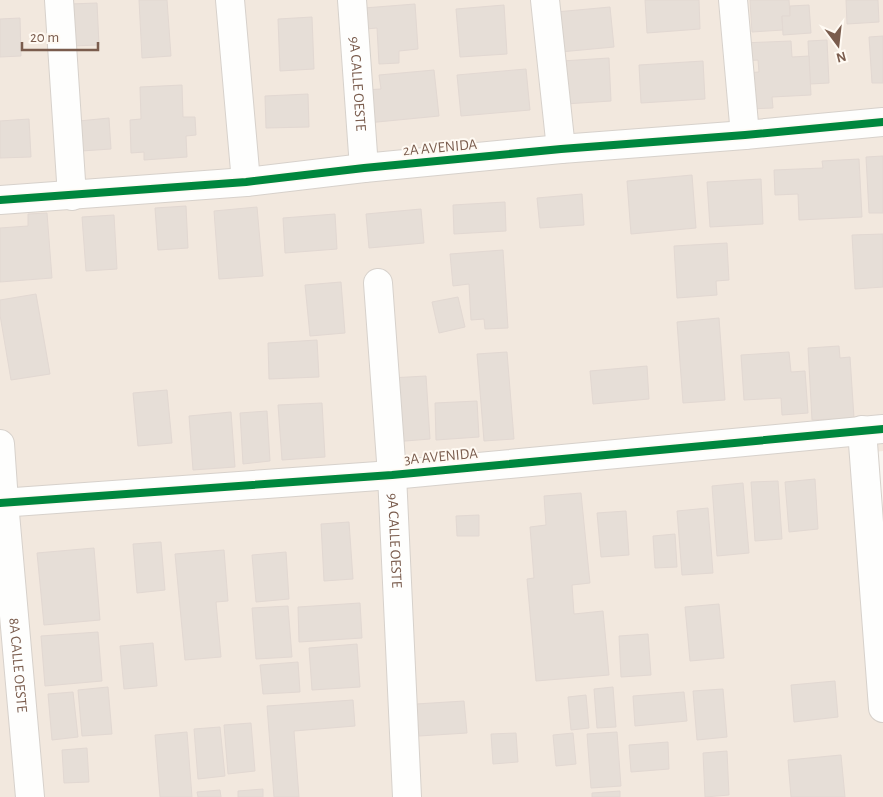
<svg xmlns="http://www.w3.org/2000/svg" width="883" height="797" viewBox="0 0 883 797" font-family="'Alegreya Sans',sans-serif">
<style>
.residential{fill:#f2e8de}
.building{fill:#e6ded7;stroke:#e2d8d2}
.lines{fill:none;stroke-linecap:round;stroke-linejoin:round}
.minor-casing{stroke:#d7d1cb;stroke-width:30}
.minor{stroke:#fefefd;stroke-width:28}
.cycleway-casing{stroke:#fffaf3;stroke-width:11}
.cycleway{stroke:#00873e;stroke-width:8}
.labels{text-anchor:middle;stroke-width:4;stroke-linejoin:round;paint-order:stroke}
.street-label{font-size:15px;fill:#7a5c4d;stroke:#fffaf3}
</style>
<rect width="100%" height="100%" fill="#f9f5f0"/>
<polygon class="residential" points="0,0 883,0 883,451 874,452 883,550 883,797 0,797"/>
<g class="building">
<polygon points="139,0 167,0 171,56 142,58"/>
<polygon points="645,0 699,0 700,29 647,33"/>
<polygon points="750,0 789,0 790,16 782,16 783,30 752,32"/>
<polygon points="846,0 878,0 879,22 847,24"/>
<polygon points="97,3 99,45 71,46 70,4"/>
<polygon points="415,4 418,49 399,51 399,63 379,64 377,28 366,29 364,8"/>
<polygon points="504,5 507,54 460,57 456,9"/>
<polygon points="809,5 811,33 783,35 782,16 790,16 790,6"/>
<polygon points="610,7 614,47 560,52 556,12"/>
<polygon points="312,17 314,69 280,71 278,19"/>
<polygon points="20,18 21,56 0,57 0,19"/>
<polygon points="883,36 883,83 872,83 869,37"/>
<polygon points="827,40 829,83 810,84 808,41"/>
<polygon points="791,41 792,57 809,56 811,95 772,97 773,108 748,109 746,73 759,72 758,60 743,61 742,43"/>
<polygon points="609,58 611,101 565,104 562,61"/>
<polygon points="703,61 705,99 641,103 639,65"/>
<polygon points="526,69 530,110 461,116 457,75"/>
<polygon points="434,70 439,116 367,123 364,90 381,89 379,75"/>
<polygon points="182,85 183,117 195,117 196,135 186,136 187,157 144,160 144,152 131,153 130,120 141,119 140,87"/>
<polygon points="308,94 309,127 266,128 265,96"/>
<polygon points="109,118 111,149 81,151 79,121"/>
<polygon points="29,119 31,157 0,158 0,121"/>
<polygon points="883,156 883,213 869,213 866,157"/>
<polygon points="859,159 862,217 799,220 798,194 775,195 774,170 823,168 822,161"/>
<polygon points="692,175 696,228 631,234 627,181"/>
<polygon points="761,179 763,224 710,227 707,182"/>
<polygon points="582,194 584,225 540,228 537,198"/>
<polygon points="505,202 506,231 454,234 453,205"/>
<polygon points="186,206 188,248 158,250 155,208"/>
<polygon points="257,207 263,276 219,279 214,211"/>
<polygon points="421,209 424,243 369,248 366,214"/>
<polygon points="47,213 52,278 0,282 0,228 28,226 28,214"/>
<polygon points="335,214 337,249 285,253 283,218"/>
<polygon points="114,215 117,269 86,271 82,217"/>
<polygon points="883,234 883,287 855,289 852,235"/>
<polygon points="727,243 729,280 716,281 717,295 677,298 674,246"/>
<polygon points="503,250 508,328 485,329 484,319 471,320 469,284 453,286 450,254"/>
<polygon points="341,282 345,333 310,336 305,285"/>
<polygon points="36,294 50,374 11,380 0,315 0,300"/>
<polygon points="458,297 465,327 439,333 432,302"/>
<polygon points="719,318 725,400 683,403 677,322"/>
<polygon points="317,340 319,377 269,379 268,343"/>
<polygon points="839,346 840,358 850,357 854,418 812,420 808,348"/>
<polygon points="507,352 514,439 484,441 477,354"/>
<polygon points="789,352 791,372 805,371 808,413 782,415 781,398 744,400 741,355"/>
<polygon points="647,366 649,399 593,404 590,371"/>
<polygon points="426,376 430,439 393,442 390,378"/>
<polygon points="167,390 172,443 138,446 133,393"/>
<polygon points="477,401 479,437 436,440 435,403"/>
<polygon points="322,403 325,457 282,460 278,405"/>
<polygon points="267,411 270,461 243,464 240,413"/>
<polygon points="231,412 235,467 193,470 189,416"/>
<polygon points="815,479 818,529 789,532 785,482"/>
<polygon points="778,481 782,539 755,541 751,482"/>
<polygon points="743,483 749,553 717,556 712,486"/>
<polygon points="581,493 590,583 572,585 574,614 603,611 609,675 536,681 527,579 534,578 530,527 546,525 544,496"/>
<polygon points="708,508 713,573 682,575 677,511"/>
<polygon points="626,511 629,555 601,557 597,513"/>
<polygon points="479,515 479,536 457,536 456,516"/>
<polygon points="349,522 353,579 324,581 321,524"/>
<polygon points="675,534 677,567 655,568 653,536"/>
<polygon points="161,542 165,590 137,593 133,544"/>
<polygon points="94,548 100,620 44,625 37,553"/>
<polygon points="224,550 228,601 216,602 221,657 185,660 175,554"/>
<polygon points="286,552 289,599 256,602 252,555"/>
<polygon points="360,603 362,638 299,642 298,607"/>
<polygon points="719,604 724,658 690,661 685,607"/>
<polygon points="288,606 292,657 256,659 252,608"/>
<polygon points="98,632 102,681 45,686 41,636"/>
<polygon points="648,634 651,675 621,677 619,636"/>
<polygon points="153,643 157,686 124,689 120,646"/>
<polygon points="357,644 360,687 312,690 309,648"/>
<polygon points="298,662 300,692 263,694 260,665"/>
<polygon points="835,681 838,717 794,722 791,685"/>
<polygon points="108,687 112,734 82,736 78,690"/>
<polygon points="613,687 616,727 597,728 594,689"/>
<polygon points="723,689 727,737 697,740 693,691"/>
<polygon points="73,692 78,737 52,740 48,694"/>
<polygon points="684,692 687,721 635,726 633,696"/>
<polygon points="586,695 589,728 571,730 568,697"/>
<polygon points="353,700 355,726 294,731 299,797 274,797 267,706"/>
<polygon points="464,701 467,733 419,736 416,704"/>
<polygon points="251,723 255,771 228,774 224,725"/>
<polygon points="220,727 225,776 198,779 194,729"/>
<polygon points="187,732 192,797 160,797 155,735"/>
<polygon points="617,732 621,786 591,788 587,734"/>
<polygon points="516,733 518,762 493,764 491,734"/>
<polygon points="573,733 576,764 556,766 553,735"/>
<polygon points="668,742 669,769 631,772 629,745"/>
<polygon points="87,748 89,782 64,783 62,750"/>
<polygon points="727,751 729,795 705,797 703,753"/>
<polygon points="841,755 845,797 791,797 788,760"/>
<polygon points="263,789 263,797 238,797 238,791"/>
<polygon points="220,790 221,797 198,797 197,792"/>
<polygon points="620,791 620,797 592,797 592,793"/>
</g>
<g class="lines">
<defs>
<g id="minor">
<polyline points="59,0 72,196"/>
<polyline points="230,0 246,182"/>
<path id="s1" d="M352,0L364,168"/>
<polyline points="545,0 561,149"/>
<polyline points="733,0 745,135"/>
<polyline points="0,200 246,182 364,168 561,149 745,135 883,122"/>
<path id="s2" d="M378,283L392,475L407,797"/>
<polyline points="862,430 883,708"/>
<path id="s3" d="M0,444L4,502L30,797"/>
<polyline points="0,503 392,475 883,429"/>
</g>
</defs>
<use href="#minor" class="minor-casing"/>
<use href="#minor" class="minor"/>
<defs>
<g id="cycleway">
<polyline points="0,200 246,182 364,168 561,149 745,135 883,122"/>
<polyline points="0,503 392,475 883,429"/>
</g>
</defs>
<use href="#cycleway" class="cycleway-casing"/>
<use href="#cycleway" class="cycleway"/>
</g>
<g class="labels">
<g class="street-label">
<text dy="5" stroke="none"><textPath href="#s1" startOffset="84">9A CALLE OESTE</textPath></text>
<text transform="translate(440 147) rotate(-5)" y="5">2A AVENIDA</text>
<text transform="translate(441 456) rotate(-5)" y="5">3A AVENIDA</text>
<text dy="5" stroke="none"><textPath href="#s2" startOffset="258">9A CALLE OESTE</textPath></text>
<text dy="5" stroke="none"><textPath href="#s3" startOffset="222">8A CALLE OESTE</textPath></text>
</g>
</g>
<g transform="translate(838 45) rotate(165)" stroke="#fffaf3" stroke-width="4" paint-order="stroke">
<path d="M0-4L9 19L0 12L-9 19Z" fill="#7a5c4d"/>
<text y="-8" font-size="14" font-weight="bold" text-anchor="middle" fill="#7a5c4d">N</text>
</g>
<path d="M22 42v8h76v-8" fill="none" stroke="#7a5c4d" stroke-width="2.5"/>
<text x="30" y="42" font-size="15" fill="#7a5c4d" stroke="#fffaf3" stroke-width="4" paint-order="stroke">20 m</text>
</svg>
